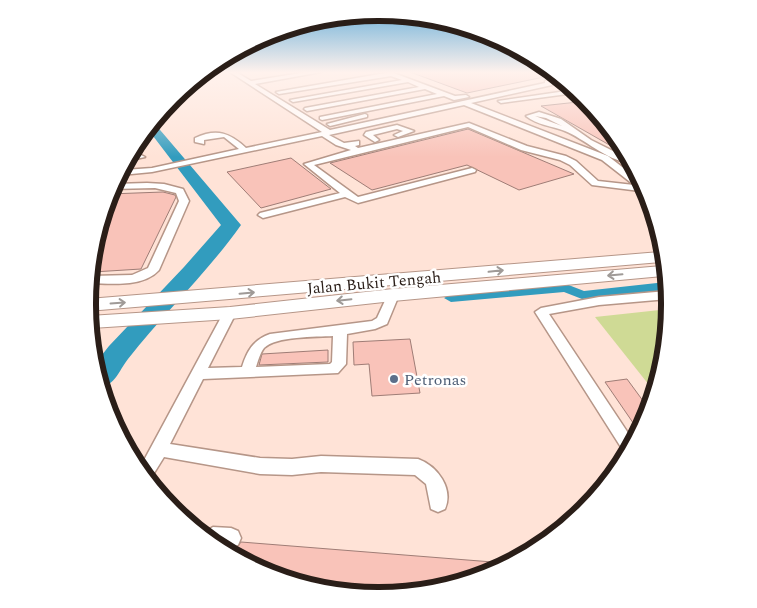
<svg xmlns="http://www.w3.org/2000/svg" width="757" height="608" viewBox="0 0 757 608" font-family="Spectral,serif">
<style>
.green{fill:#cfda95}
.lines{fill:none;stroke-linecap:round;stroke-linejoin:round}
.canal{fill:#329cbe;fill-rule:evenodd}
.river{fill:#329cbe;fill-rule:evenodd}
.building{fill:#f9c3b9;stroke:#9f7d76}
.minor-casing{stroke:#b69688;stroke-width:3}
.highway-casing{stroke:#b69688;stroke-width:2}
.minor{fill:#fff;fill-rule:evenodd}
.highway{fill:#fff;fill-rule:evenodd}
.oneway{stroke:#9f9a97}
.service-dot{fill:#5c6f8a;stroke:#fff;stroke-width:2}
.labels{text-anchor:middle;stroke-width:5;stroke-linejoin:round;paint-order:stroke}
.street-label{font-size:16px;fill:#2a1e18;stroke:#fff}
.service-label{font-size:16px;fill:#4e5e75;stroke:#fff;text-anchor:start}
.rim{fill:none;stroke:#2a1e18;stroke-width:6}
</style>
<rect width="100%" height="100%" fill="#ffe3d7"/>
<polygon class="green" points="669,309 653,390 595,317"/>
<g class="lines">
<polygon class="canal" points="666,282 666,290 582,299 564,292 451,302 444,298 451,294 566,284 584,291"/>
<path class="river" d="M155,124L241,225C207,273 164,313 128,359C120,369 116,383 103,387L98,360L109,346L184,267L221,225L150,132Z"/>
</g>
<g class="building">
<polygon points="410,72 544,72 544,77 467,93"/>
<polygon points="587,101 600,120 620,151 541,106"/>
<polygon points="468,129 574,174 519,190 467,165 372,190 330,163"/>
<polygon points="291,158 331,189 261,208 227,172"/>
<polygon points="163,192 175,195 176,197 141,269 93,272 109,194"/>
<polygon points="410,339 420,393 372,396 369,364 354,365 353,342"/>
<polygon points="328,350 328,362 259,365 262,354"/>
<polygon points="627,379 649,409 648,416 638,430 605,382"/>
<polygon points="241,542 505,563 490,573 378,596 267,573 234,551"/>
</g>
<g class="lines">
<defs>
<g id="minor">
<path d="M230,72H236L251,81L307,72H321L255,84L330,130L545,83V81H549L552,85L471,103L608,156L640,181L648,192L592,185L570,165L560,160L521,150L468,127L314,165L358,197L472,168L476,170L475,172L358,203L345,197L263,218L258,215L260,213L340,193L304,164L351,150L336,145L322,136L152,172L121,175L124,170L152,168L239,149L224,137L204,140V144L195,142V138C217,128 230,133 246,148L322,132ZM464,105L602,160L634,185L598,181L576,161L566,156L527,146L469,123L358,148L355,146L359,145V141L344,143L329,135Z"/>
<polygon points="391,72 455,96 466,95 469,97 454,100 444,96 322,120 320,119 320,117 437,94 425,89 307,111 304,109 305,108 419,87 408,82 293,102 290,100 402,80 391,76 279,94 276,92"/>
<polygon points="573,90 575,93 501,103 498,101"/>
<path d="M539,112L561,119L591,140L623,156L627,162C608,161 583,138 565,131C552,126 537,125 526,116ZM535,116L546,118L562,126Z"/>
<polygon points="365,114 367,115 367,117 330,126 327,124"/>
<polygon points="397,125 414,131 398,137 394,135 403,131 397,129 373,135 379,140 375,142 364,135 366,132"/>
<polygon points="134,155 141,155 145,157 131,160"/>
<path d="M147,183L164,184L183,189L189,201L159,270C144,287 112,284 91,283L92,276L132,275L148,268L179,201L176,193L155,188L111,189L115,184Z"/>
<path d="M393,291L399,295L387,324L375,329L347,334L346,364L338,373L203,379L170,444L260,458L292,459L321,456L418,459C437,466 454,488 445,509L438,512L431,509L426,484L415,475L321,472L292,475L260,474L164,457L151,478L142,464L225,310L230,309L236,313L208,368L242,367C247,351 253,340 270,334L372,321L377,318L389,292ZM333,336L332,362L330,364L256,367C258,361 260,353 264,348C276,336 316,337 333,336Z"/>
<polygon points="667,291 668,299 599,305 549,314 632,439 624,452 535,312 541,308 599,297"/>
<polygon points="213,527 231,528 238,531 241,538 238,545 228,548 205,532"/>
</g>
<g id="highway">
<polygon points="660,252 661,262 88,311 88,299"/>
<polygon points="662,266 663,276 393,301 230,319 92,328 89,316 230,307 393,289"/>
</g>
</defs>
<use href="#minor" class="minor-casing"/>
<use href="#highway" class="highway-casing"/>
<use href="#minor" class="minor"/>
<use href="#highway" class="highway"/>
</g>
<defs><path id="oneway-shaft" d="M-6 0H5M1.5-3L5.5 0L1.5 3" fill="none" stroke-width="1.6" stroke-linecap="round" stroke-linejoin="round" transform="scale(1.25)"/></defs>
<g class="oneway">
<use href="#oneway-shaft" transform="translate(496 271) rotate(-6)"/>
<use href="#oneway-shaft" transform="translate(615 275) rotate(175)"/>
<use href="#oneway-shaft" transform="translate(247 293) rotate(-5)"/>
<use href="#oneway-shaft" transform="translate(344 300) rotate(174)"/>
<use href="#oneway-shaft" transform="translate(118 303) rotate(-4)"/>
</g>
<linearGradient id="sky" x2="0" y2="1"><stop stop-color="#5faad7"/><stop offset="0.46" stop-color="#fff2ed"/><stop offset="1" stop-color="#fff2ed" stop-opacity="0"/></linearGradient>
<rect width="757" height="157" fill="url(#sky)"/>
<circle class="service-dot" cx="394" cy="379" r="5"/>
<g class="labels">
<g class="street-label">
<text transform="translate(374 282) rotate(-5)" y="6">Jalan Bukit Tengah</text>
</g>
<g class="service-label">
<text x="404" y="385">Petronas</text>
</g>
</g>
<path d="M0 0H757V608H0ZM378 21H379A282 282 0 0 1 661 303V305A282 282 0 0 1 379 587H378A282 282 0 0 1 96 305V303A282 282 0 0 1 378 21Z" fill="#fff" fill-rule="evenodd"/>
<path class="rim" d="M378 21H379A282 282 0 0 1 661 303V305A282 282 0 0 1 379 587H378A282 282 0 0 1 96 305V303A282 282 0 0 1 378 21Z"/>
</svg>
